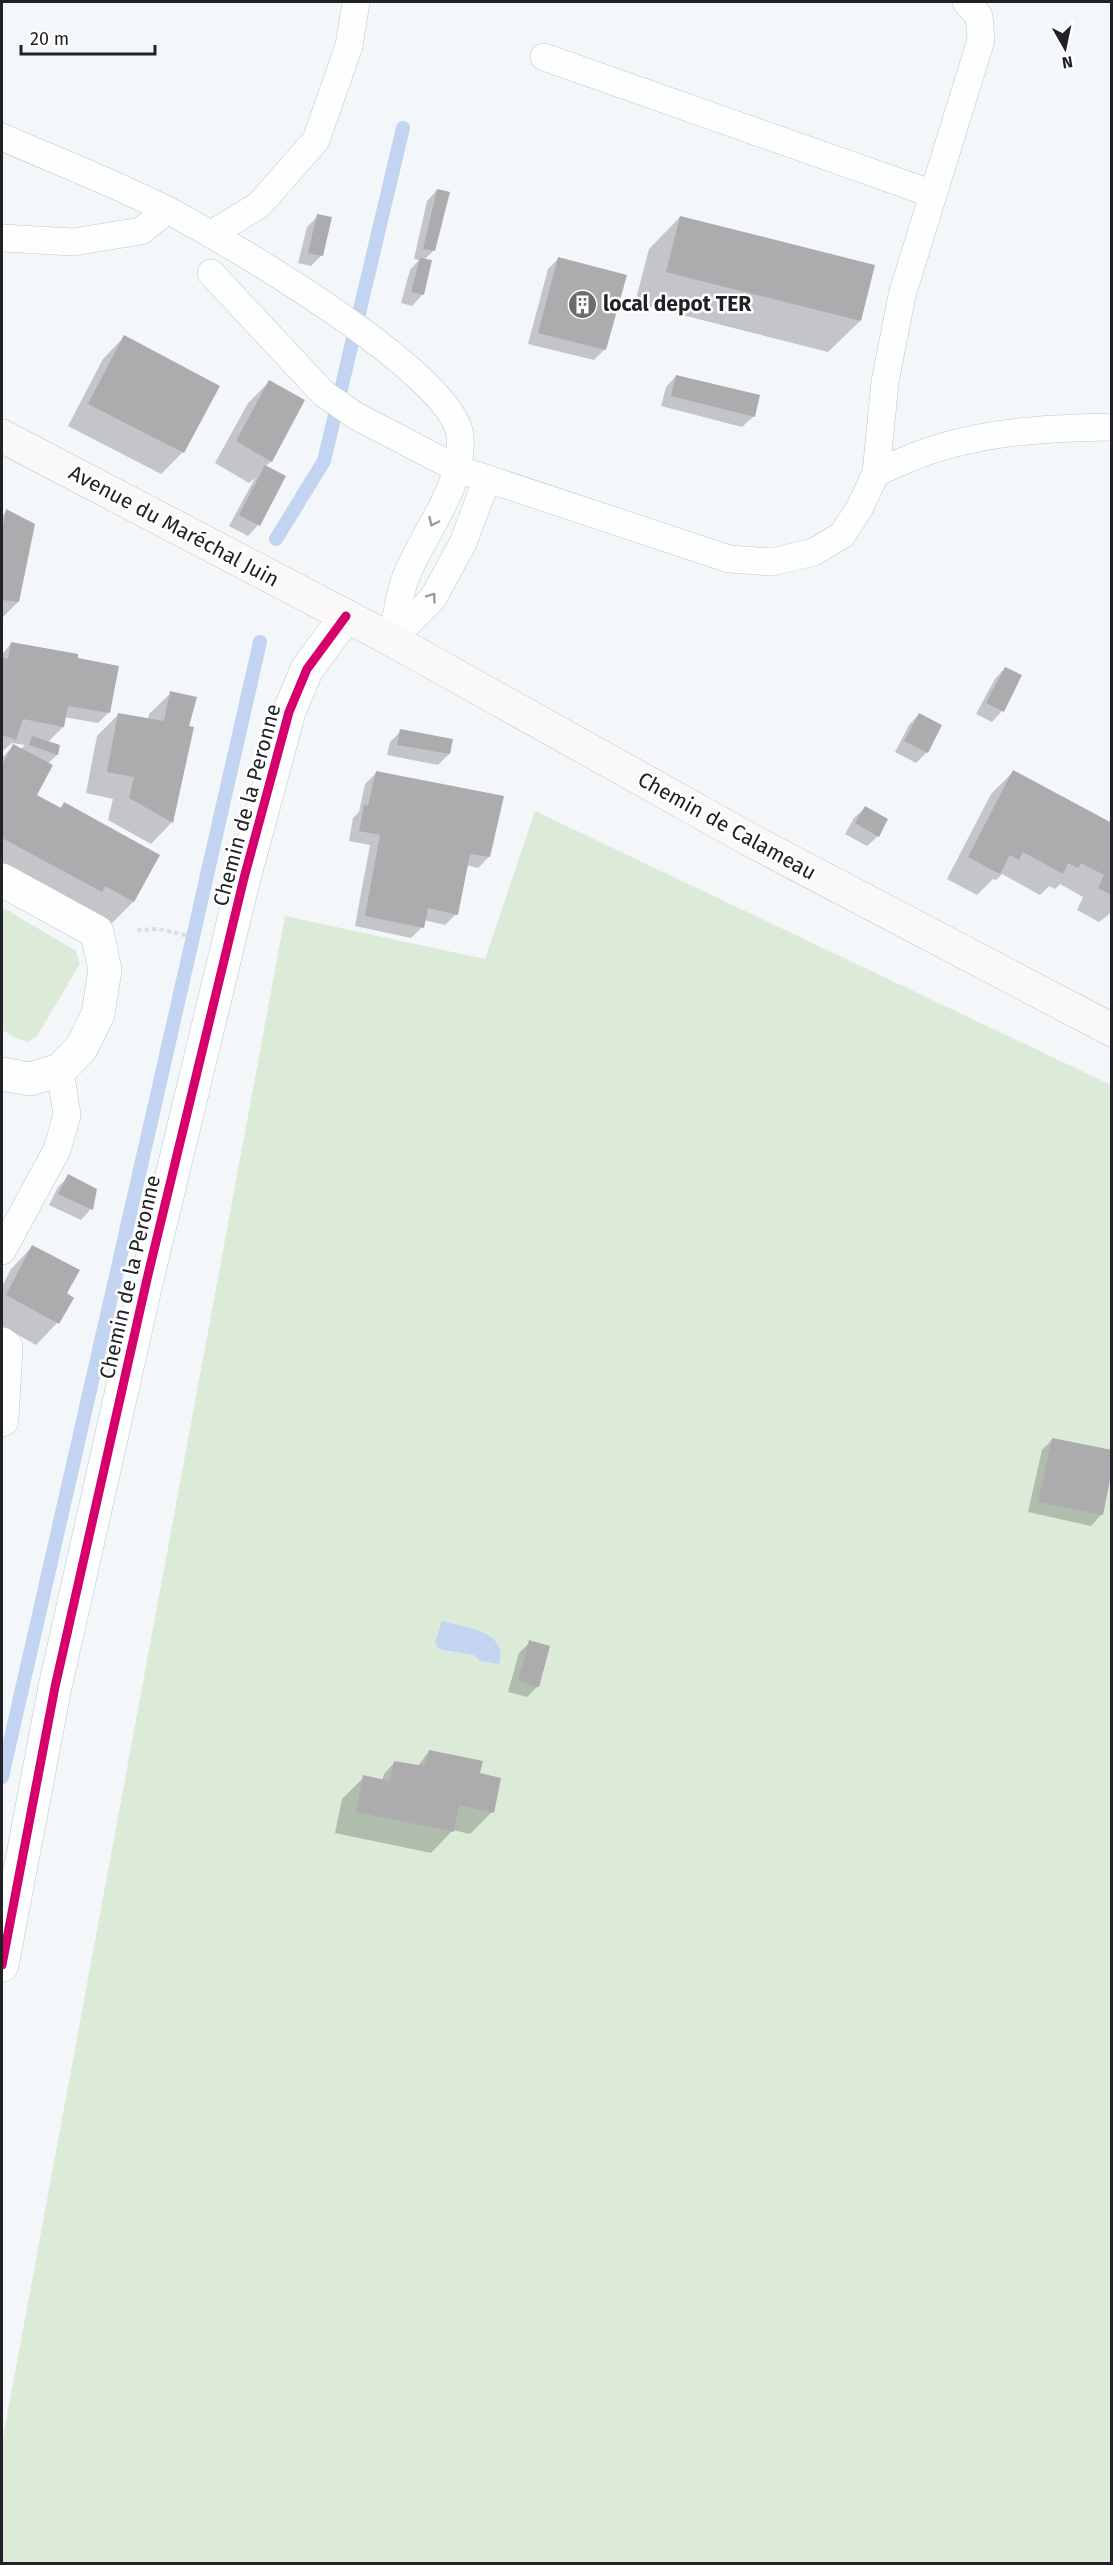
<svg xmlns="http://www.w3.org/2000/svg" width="1113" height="2565" viewBox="0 0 1113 2565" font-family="'Fira Sans',sans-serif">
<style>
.green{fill:#dcebd8}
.water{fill:#c2d4f1}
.shadow{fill:#0003}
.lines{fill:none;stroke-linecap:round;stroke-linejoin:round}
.stream{stroke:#c2d4f1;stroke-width:14}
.building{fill:#acacae}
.service-casing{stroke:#c2c5c8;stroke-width:28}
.minor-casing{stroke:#c2c5c8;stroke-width:34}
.secondary-casing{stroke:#c2c5c8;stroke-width:34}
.path{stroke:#dddedf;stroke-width:4;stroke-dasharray:4.5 3;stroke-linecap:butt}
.service{stroke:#fdfefe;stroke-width:27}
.minor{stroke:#fdfefe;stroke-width:33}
.secondary{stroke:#faf9f8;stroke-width:33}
.cycleway-casing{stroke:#fff;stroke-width:13}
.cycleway{stroke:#d6006c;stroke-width:9}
.oneway{stroke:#9a9b9c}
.labels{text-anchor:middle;stroke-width:5;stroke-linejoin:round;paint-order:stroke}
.poi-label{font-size:21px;font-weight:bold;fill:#202225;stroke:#fff;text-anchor:start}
.street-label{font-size:21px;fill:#202225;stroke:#fff}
</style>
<rect width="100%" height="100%" fill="#f4f7fa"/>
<g class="green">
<polygon points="535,811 1111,1085 1111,2563 2,2564 2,2443 285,916 485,959"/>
<polygon points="2,907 76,951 80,964 37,1036 28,1042 18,1039 2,1030"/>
</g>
<path class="water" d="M442,1621C463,1627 510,1631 499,1664L480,1661L474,1655L439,1649L435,1642Z"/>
<g class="shadow">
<polygon points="437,190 434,250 424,260 431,261 422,295 412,306 401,303 410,270 419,260 414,259 427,201"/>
<polygon points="318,216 322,255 311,266 298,263 307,227"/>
<polygon points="680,217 860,321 828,352 635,303 649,249"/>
<polygon points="558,259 625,276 604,350 594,360 528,344 548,269"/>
<polygon points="124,337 218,386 183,452 161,474 68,426 103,359"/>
<polygon points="676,376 758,396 753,417 742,427 661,406 666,387"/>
<polygon points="270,381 271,461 265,467 258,525 248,536 229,526 255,478 249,483 215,463 248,403"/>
<polygon points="7,511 18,602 2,618 2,516"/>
<polygon points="11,644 109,712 98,723 64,717 63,727 47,743 58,746 57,755 47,764 35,796 59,809 64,804 158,855 133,902 112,923 84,908 2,871 2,758 13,746 21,749 25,745 12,743 4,750 2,749 2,654"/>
<polygon points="1005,668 1002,711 992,722 976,714 995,679"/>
<polygon points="171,693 172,822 151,844 108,820 113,799 86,793 97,736 119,714 148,720 149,714"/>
<polygon points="919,714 927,752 916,763 895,752 909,725"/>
<polygon points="401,731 449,754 438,765 387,755 390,742"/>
<polygon points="1013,772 1112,825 1112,912 1099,922 1077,910 1083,897 1060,884 1055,889 1049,886 1040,895 1002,874 996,880 993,879 977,895 947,879 991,794"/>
<polygon points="376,773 489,857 478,868 466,865 456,914 445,925 424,920 422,927 411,938 355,926 370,845 349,841 353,818 359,812 365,784"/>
<polygon points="865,808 878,836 867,846 845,834 854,818"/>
<polygon points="69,1176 95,1190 91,1209 81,1220 49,1205 58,1187"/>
<polygon points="32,1247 65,1294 72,1298 57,1323 36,1345 2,1326 2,1286 11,1269"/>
<polygon points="1053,1439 1112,1462 1101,1515 1091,1526 1028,1512 1042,1450"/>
<polygon points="530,1642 538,1686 527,1697 508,1692 519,1653"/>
<polygon points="429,1751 478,1773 492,1812 470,1834 453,1830 431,1853 335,1833 342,1799 364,1777 382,1781 384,1774 394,1763 418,1766"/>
</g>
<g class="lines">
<g class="stream">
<polyline points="276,539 324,461 403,128"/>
<polyline points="2,1777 260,642"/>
</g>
</g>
<g class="building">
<polygon points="437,189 450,192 435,251 423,249"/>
<polygon points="317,214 332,217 323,256 308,253"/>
<polygon points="680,216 875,265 861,321 666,272"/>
<polygon points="558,257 627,275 606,350 538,333"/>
<polygon points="420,258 432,260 424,295 411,292"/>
<polygon points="124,335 220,386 184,453 88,404"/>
<polygon points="676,375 760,395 755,417 671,396"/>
<polygon points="269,380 305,400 272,462 236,441"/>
<polygon points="265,465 286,476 260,526 239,515"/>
<polygon points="6,509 35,524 19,602 2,600 2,533"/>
<polygon points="11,642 78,654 78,658 119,666 110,713 68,706 64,727 23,719 16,740 2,735 2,657 8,659"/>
<polygon points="1005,667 1022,675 1004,712 986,703"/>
<polygon points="170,691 197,697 189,726 194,727 173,823 129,798 134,777 107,772 118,713 164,721"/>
<polygon points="919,713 942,725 928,753 904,741"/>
<polygon points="400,729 453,739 450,754 397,745"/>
<polygon points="32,736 60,745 58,755 29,745"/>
<polygon points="13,744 53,765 37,795 61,808 64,802 160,855 134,902 105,886 102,892 2,838 2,766"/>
<polygon points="1013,770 1112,823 1112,895 1098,888 1104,875 1081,863 1078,868 1068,863 1063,874 1023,852 1019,860 1010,855 1000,874 968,857"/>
<polygon points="376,771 504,796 490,857 470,854 458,915 428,908 424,928 365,916 380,835 359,831 364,805 368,806"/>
<polygon points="865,806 888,819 879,837 855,823"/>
<polygon points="68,1174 97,1189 93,1210 58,1194"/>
<polygon points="32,1245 80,1270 67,1293 74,1298 59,1324 6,1295"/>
<polygon points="1052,1438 1112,1450 1112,1470 1103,1515 1038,1502"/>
<polygon points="529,1640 550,1646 539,1687 518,1681"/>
<polygon points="429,1750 483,1761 480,1773 501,1778 494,1813 459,1805 454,1832 356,1812 363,1775 390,1781 394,1761 425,1766"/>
</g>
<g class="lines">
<defs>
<g id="service">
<polyline points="544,57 933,194"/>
<path d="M2,137C57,161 114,183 167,210C225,240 455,374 460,436C465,487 420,536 404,582C398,600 396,621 392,640"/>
<polyline points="212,234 259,205 316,140 349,46 356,2"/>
<polyline points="2,238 73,242 141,231 167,210"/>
<path d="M211,273L323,393L356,416L458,469L729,559L772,562L814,552L842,535L859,509L876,473C894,465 913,456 932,450C989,431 1051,428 1112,427"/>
<polyline points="876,473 885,382 902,295 981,40 979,16 966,2"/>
<polyline points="392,640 433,598 463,543 487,479"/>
<polyline points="2,1251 57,1150 67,1115 60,1070"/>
</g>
<g id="minor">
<polyline points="2,880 97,932 105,970 98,1014 82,1047 60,1070 30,1079 2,1074"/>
<polyline points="2,1344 6,1347 2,1420"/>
<polyline points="2,1965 55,1687 147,1279 244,878 289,712 307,669 346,616"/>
</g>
<polyline id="secondary" points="2,436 392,640 754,842 1112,1030"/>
</defs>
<use href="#service" class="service-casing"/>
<use href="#minor" class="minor-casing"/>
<use href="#secondary" class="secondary-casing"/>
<polyline class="path" points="137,930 159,929 189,936"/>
<use href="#service" class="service"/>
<use href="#minor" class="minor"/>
<use href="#secondary" class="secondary"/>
<defs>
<polyline id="cycleway" points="2,1965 55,1687 147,1279 244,878 289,712 307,669 346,616"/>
</defs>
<use href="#cycleway" class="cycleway-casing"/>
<use href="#cycleway" class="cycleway"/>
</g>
<defs><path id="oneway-chevron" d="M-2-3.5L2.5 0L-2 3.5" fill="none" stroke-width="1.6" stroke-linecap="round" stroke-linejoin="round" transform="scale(1.5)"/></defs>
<g class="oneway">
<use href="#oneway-chevron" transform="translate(433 522) rotate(115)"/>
<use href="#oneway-chevron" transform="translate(432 597) rotate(-54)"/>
</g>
<defs>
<symbol id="building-disc" viewBox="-11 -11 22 22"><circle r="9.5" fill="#6a6d70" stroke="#fff"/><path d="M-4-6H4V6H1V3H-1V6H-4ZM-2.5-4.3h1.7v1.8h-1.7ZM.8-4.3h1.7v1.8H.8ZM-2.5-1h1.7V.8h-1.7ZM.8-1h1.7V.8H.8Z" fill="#fff"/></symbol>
</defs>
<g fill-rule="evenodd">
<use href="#building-disc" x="566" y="288" width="33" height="33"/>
</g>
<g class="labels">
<g class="poi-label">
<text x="603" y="311">local depot TER</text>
</g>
<g class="street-label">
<text transform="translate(174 526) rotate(28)" y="7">Avenue du Maréchal Juin</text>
<text transform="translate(247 805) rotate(-75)" y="7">Chemin de la Peronne</text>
<text transform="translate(727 826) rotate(29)" y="7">Chemin de Calameau</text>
<text transform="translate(130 1277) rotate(-77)" y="7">Chemin de la Peronne</text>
</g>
</g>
<rect width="1113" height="2565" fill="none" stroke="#202225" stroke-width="6"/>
<g transform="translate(1065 48) rotate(171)" stroke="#ffffff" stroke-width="4.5" paint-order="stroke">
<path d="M0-4.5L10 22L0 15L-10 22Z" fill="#202225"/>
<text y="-9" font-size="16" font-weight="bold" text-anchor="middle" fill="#202225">N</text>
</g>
<path d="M21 45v9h134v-9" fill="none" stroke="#202225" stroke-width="3"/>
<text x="30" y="45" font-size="18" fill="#202225" stroke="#ffffff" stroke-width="4.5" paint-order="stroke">20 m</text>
</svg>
